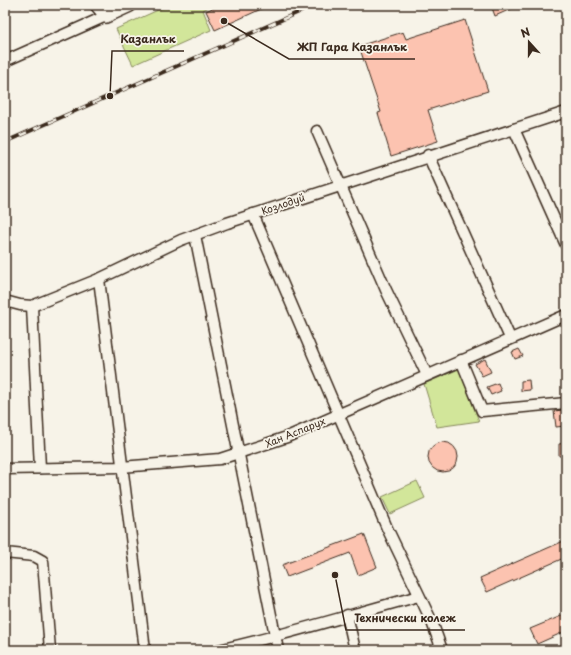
<svg xmlns="http://www.w3.org/2000/svg" width="571" height="655" viewBox="0 0 571 655" font-family="'Playpen Sans',sans-serif">
<style>
.green{fill:#d2e69a;stroke:#86885c}
.building{fill:#fcc3b0;stroke:#3b2a1e}
.lines{fill:none;stroke-linecap:round;stroke-linejoin:round}
.minor-casing{stroke:#3b2a1e;stroke-width:13}
.tertiary-casing{stroke:#3b2a1e;stroke-width:16}
.minor{stroke:#f7f3e8;stroke-width:10}
.tertiary{stroke:#f7f3e8;stroke-width:13}
.rail-casing{stroke:#3b2a1e;stroke-width:4}
.rail{stroke:#f7f3e8;stroke-width:2.5;stroke-dasharray:8;stroke-linecap:butt}
.labels{text-anchor:middle;stroke-width:3.5;stroke-linejoin:round;paint-order:stroke}
.street-label{font-size:10px;fill:#3b2a1e;stroke:#f7f3e8}
.leader{fill:none;stroke:#3b2a1e;stroke-width:1.5}
.callout-dot{fill:#3b2a1e;stroke:#f7f3e8;stroke-width:1.5}
.callout-label{font-size:11px;text-anchor:middle;font-weight:bold;fill:#3b2a1e;stroke:#f7f3e8;stroke-width:3.5;stroke-linejoin:round;paint-order:stroke}
</style>
<rect width="100%" height="100%" fill="#f7f3e8"/>
<filter id="ink" filterUnits="userSpaceOnUse"><feTurbulence type="fractalNoise" baseFrequency=".025" numOctaves="2"/><feDisplacementMap in="SourceGraphic" scale="8" xChannelSelector="R" yChannelSelector="G"/><feConvolveMatrix kernelMatrix="1 2 1 2 8 2 1 2 1" color-interpolation-filters="sRGB"/></filter>
<g filter="url(#ink)">
<g class="green">
<polygon points="169,5 213,5 203,10 211,30 133,65 116,29"/>
<polygon points="459,369 479,421 437,427 424,384"/>
<polygon points="417,481 425,498 390,514 382,497"/>
</g>
<g class="building">
<polygon points="219,5 270,5 215,30 206,11"/>
<polygon points="491,5 520,5 495,16"/>
<polygon points="465,20 488,91 428,110 438,141 391,156 378,113 381,112 359,46 403,32 406,39"/>
<polygon points="519,349 523,356 515,359 512,352"/>
<polygon points="485,359 491,372 482,376 475,364"/>
<polygon points="529,380 530,390 521,391 521,381"/>
<polygon points="498,383 501,391 491,395 487,387"/>
<polygon points="563,410 565,426 556,427 554,411"/>
<circle cx="443" cy="457" r="15"/>
<polygon points="566,443 566,456 559,456 559,444"/>
<polygon points="364,534 377,567 358,575 350,553 287,577 282,565"/>
<polygon points="566,540 566,557 487,592 480,578"/>
<polygon points="566,614 566,631 537,644 530,629"/>
</g>
<g class="lines">
<defs>
<g id="minor">
<polyline points="5,61 106,16"/>
<polyline points="514,129 566,245"/>
<polyline points="317,131 386,290 427,375"/>
<polyline points="428,155 510,338"/>
<polyline points="253,214 387,528 432,622 442,650"/>
<polyline points="195,235 278,650"/>
<polyline points="99,279 145,650"/>
<polyline points="5,301 20,305 32,306 99,279 181,240 227,223 566,112"/>
<polyline points="32,306 40,468"/>
<polyline points="461,360 482,411 566,403"/>
<polyline points="5,469 121,467 220,459 287,437 566,315"/>
<polyline points="5,553 34,556 43,561 50,650"/>
<polyline points="347,615 355,650"/>
<path d="M218,650C286,635 352,614 419,596"/>
</g>
<polyline id="tertiary" points="97,5 106,16 130,5"/>
</defs>
<use href="#minor" class="minor-casing"/>
<use href="#tertiary" class="tertiary-casing"/>
<use href="#minor" class="minor"/>
<use href="#tertiary" class="tertiary"/>
<defs>
<polyline id="rail" points="5,142 315,5"/>
</defs>
<use href="#rail" class="rail-casing"/>
<use href="#rail" class="rail"/>
</g>
</g>
<g class="labels">
<g class="street-label">
<text transform="translate(283 204) rotate(-19)" y="4">Козлодуй</text>
<text transform="translate(295 432) rotate(-22)" y="4">Хан Аспарух</text>
</g>
</g>
<path class="leader" d="M110 96L112 51H184M224 21L289 59H415M335 575L346 630H465"/>
<g class="callout-dot">
<circle cx="110" cy="96" r="4"/>
<circle cx="224" cy="21" r="4"/>
<circle cx="335" cy="575" r="4"/>
</g>
<g class="callout-label">
<text x="148" y="43">Казанлък</text>
<text x="352" y="51">ЖП Гара Казанлък</text>
<text x="405" y="622">Технически колеж</text>
</g>
<rect width="571" height="655" fill="none" stroke="#f7f3e8" stroke-width="20"/>
<rect x="10" y="10" width="551" height="635" fill="none" stroke="#3b2a1e" stroke-width="1.5" filter="url(#ink)"/>
<g transform="translate(529 42) rotate(339)" stroke="#f7f3e8" stroke-width="3" paint-order="stroke">
<path d="M0-3L7 15L0 10L-7 15Z" fill="#3b2a1e"/>
<text y="-6" font-size="11" font-weight="bold" text-anchor="middle" fill="#3b2a1e">N</text>
</g>
</svg>
